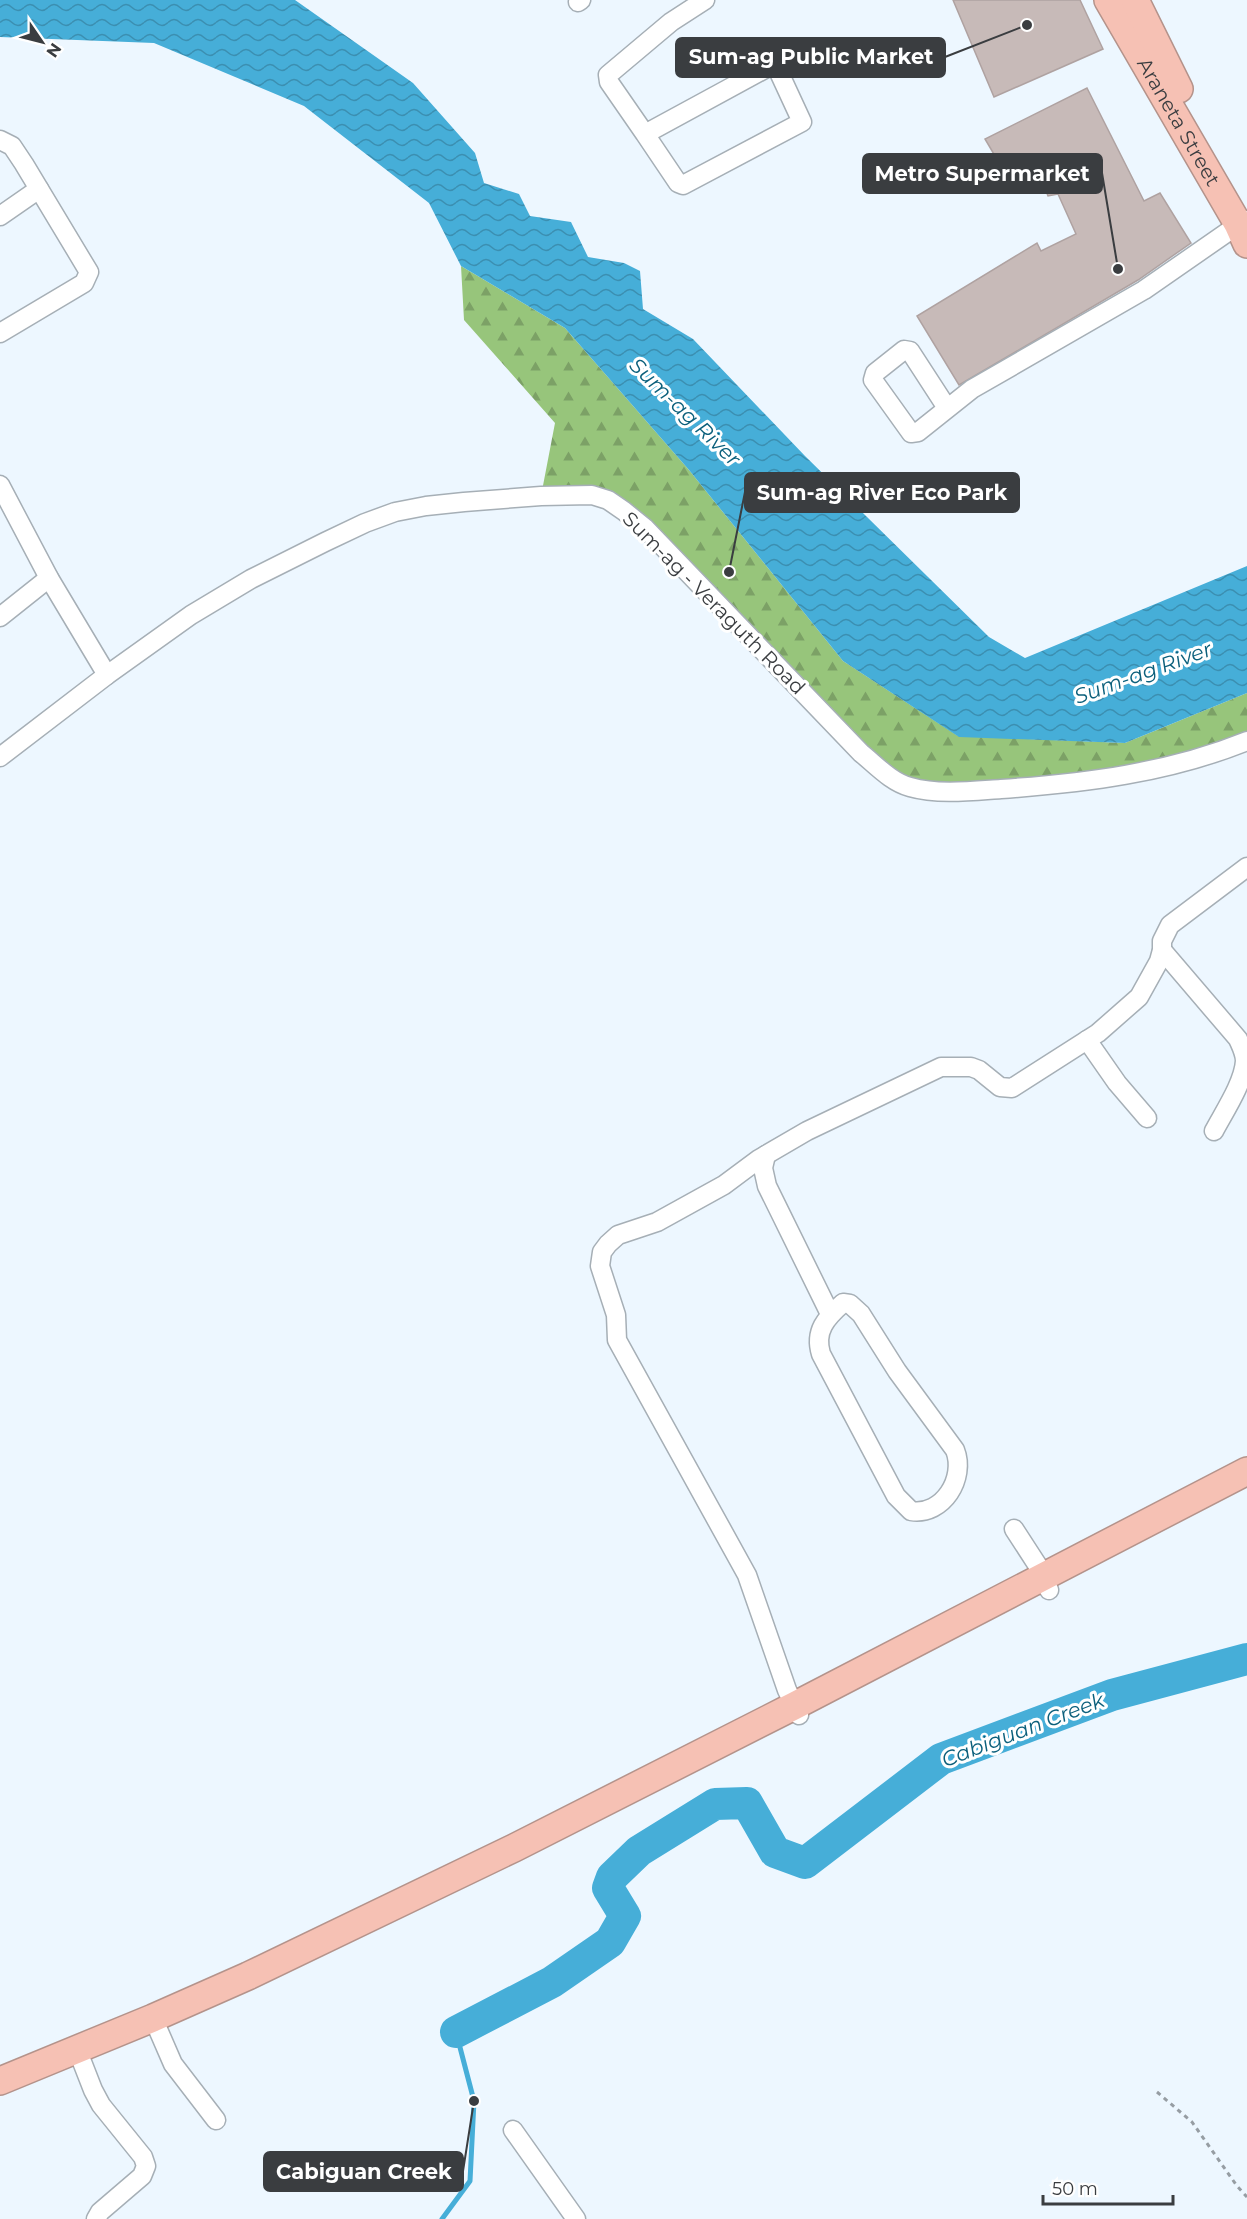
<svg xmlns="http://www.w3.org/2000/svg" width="1247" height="2219" viewBox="0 0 1247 2219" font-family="Montserrat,sans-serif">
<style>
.forest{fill:url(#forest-firs)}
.water{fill:url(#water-waves)}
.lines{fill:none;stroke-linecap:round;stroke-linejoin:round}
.stream{stroke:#46aed8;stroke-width:5}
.river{stroke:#46aed8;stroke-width:32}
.building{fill:#c7bab8;stroke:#afa2a1;stroke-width:1.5}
.minor-casing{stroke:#a6afb6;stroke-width:21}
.highway-casing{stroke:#b4938b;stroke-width:30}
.path{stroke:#969da3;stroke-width:3;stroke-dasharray:4.5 4.5;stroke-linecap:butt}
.minor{stroke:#fff;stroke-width:18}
.highway{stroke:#f6c1b4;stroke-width:27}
.labels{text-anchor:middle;stroke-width:6;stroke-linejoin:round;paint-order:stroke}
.street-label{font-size:20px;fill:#3a3d40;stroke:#fff}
.water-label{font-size:21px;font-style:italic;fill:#0c607c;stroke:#fff}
.leader{fill:none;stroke:#3a3d40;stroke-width:2}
.callout-dot{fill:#3a3d40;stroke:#fff;stroke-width:2}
.callout{fill:#3a3d40;stroke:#3a3d40;stroke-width:2}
.callout-label{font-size:21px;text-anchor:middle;font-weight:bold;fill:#fff}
</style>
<defs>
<pattern id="forest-firs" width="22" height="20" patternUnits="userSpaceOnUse" patternTransform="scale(1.5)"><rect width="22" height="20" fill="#97c57b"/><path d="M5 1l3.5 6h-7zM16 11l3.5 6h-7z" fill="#7ca166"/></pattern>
<pattern id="water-waves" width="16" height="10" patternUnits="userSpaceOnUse" patternTransform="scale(1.5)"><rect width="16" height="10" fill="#46aed8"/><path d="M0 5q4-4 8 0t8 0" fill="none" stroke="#3b8fb1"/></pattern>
</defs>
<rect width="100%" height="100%" fill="#edf7ff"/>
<polygon class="forest" points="461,266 565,328 689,470 843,661 958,736 1125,743 1247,693 1247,741 1154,771 908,787 608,500 541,496 555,423 464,320"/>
<polygon class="water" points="0,0 295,0 413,83 475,153 484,183 519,194 530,216 571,222 588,257 624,263 640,271 643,309 693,339 805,456 989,637 1025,658 1247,566 1247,693 1125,743 959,737 843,661 689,470 565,328 461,266 429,203 304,106 154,43 0,37"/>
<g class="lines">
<polyline class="stream" points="442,2219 470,2181 474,2101 456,2032"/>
<polyline class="river" points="456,2032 552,1982 610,1942 625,1916 608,1888 612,1877 639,1851 715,1804 747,1803 775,1852 805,1863 941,1759 1112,1695 1247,1659"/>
</g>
<g class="building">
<polygon points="953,0 1080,0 1103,49 994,97"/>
<polygon points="1087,88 1144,201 1160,193 1191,243 1138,280 959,385 917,316 1037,243 1041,251 1076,234 1058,194 1048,196 1036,166 1008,178 985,139"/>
</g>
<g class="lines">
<defs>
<g id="minor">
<polyline points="578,2 581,0"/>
<polyline points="645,134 678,183 683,185 802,122 777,68 772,65 645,134 609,82 608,75 671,22 705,0"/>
<polyline points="0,140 12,146 24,164 89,272 84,283 0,333"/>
<polyline points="0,216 39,189"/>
<polyline points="947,408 910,351 904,350 875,373 873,380 911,433 918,432 972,389 1144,290 1245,220"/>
<polyline points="0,485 49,578 107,675"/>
<polyline points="0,617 49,578"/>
<path d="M0,757L107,675L191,615L251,579L325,542L365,523L395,512L426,506L464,502L541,496L592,495L608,500L624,511L645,528L861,753C876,765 891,782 910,787C938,795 972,791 1001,789C1085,783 1168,773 1247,741"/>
<path d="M1162,950L1238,1039C1241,1046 1245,1053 1245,1061C1244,1082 1224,1112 1214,1131"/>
<polyline points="1087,1040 1117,1083 1147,1118"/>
<polyline points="766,1155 763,1168 767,1186 830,1314"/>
<path d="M843,1303L850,1304L861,1314L897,1371L955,1450C966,1478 943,1516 911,1511L896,1496L821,1354C814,1331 826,1318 843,1303Z"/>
<polyline points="1014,1529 1038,1566 1049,1590"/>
<polyline points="799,1715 787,1690 747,1575 617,1340 616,1315 600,1266 602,1252 608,1244 618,1235 657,1222 724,1185 759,1159 807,1131 941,1067 971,1067 979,1070 1000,1087 1012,1088 1098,1033 1139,997 1159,961 1162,950 1162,941 1170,925 1247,867"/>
<polyline points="153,2018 173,2064 216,2120"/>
<polyline points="77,2049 93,2090 101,2105 143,2157 146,2166 142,2176 100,2212 96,2219"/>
<polyline points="513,2130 576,2219"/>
</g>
<g id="highway">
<path id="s1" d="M1108,0L1238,224L1247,244"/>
<polyline points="1135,0 1179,89"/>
<polyline points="0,2081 153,2018 248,1976 514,1848 794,1706 1247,1471"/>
</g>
</defs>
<use href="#minor" class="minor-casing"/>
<use href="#highway" class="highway-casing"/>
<polyline class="path" points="1157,2092 1192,2122 1237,2186 1247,2197"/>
<use href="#minor" class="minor"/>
<use href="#highway" class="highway"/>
</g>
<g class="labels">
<g class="street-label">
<text dy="7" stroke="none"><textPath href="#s1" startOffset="141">Araneta Street</textPath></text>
<text transform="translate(714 603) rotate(45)" y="7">Sum-ag - Veraguth Road</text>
</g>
<g class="water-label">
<text transform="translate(685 412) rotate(44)" y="7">Sum-ag River</text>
<text transform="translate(1143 673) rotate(-20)" y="7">Sum-ag River</text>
<text transform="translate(1023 1730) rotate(-21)" y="7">Cabiguan Creek</text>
</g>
</g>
<path class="leader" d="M1027 25L945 57M1118 269L1102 173M729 572L745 492M474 2101L463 2171"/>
<g class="callout-dot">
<circle cx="1027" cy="25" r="6"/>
<circle cx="1118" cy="269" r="6"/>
<circle cx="729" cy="572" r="6"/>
<circle cx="474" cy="2101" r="6"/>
</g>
<g class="callout">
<rect x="676" y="38" width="269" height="39" rx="6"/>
<rect x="863" y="154" width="239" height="39" rx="6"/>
<rect x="745" y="473" width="274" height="39" rx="6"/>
<rect x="264" y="2152" width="199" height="39" rx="6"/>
</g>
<g class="callout-label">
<text x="811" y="64">Sum-ag Public Market</text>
<text x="982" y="181">Metro Supermarket</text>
<text x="882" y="500">Sum-ag River Eco Park</text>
<text x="364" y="2179">Cabiguan Creek</text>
</g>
<g transform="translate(42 42) rotate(125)" stroke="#ffffff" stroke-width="4.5" paint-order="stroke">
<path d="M0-4.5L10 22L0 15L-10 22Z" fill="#3a3d40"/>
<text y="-9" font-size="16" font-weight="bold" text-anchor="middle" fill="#3a3d40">N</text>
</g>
<path d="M1043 2195v9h130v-9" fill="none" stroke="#3a3d40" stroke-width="3"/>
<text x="1052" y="2195" font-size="18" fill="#3a3d40" stroke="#ffffff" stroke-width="4.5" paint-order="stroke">50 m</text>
</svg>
